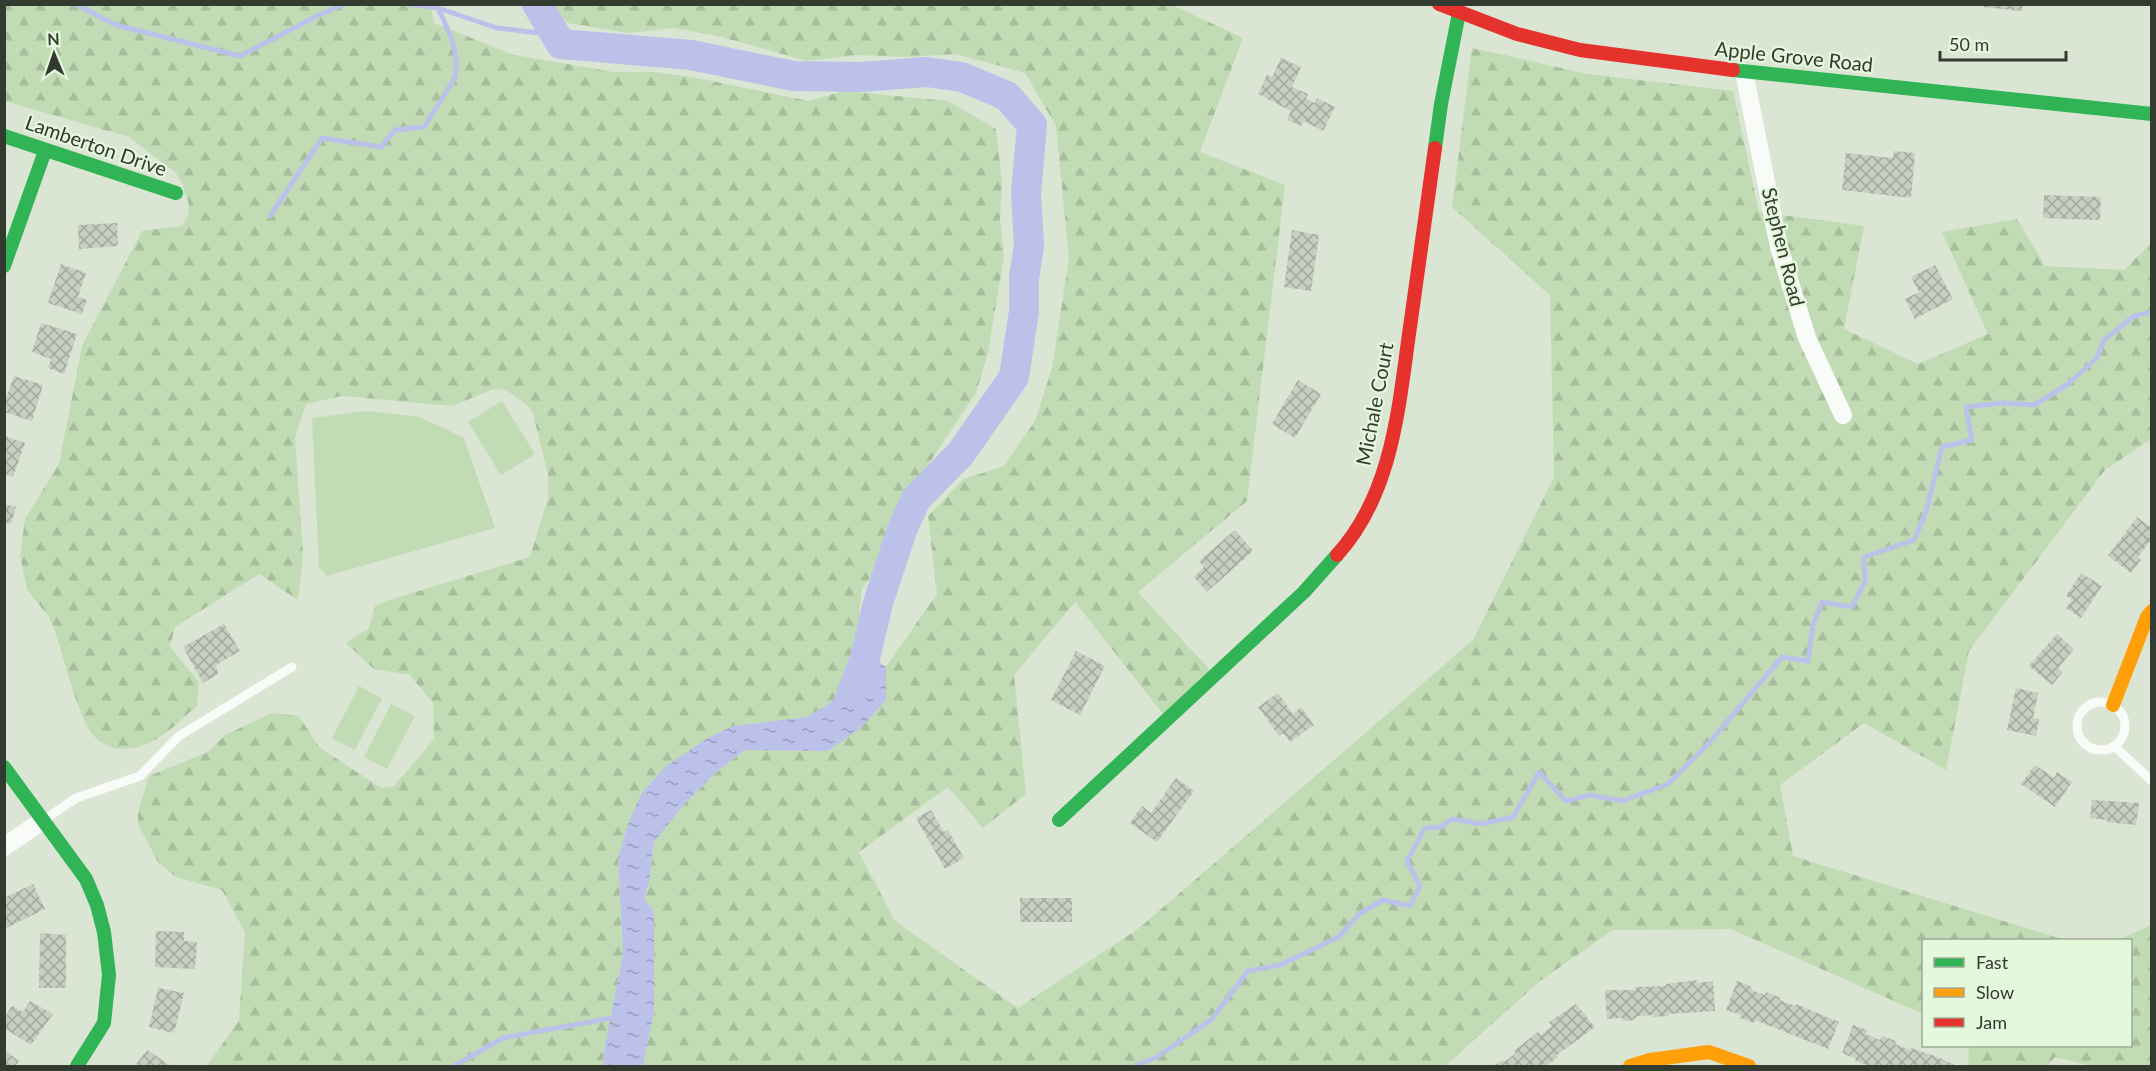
<svg xmlns="http://www.w3.org/2000/svg" width="2156" height="1071" viewBox="0 0 2156 1071" font-family="Lato,sans-serif">
<style>
.forest{fill:url(#forest-firs)}
.pitch{fill:#c1dcb4}
.water{fill:url(#water-ripples)}
.lines{fill:none;stroke-linecap:round;stroke-linejoin:round}
.stream{stroke:#bcc1ea;stroke-width:5}
.river{stroke:#bcc1ea;stroke-width:30}
.building{fill:url(#building-cross-hatch)}
.lane{stroke:#f9fbf9;stroke-width:9}
.street{stroke:#f9fbf9;stroke-width:18}
.fast{stroke:#30b455;stroke-width:14}
.slow{stroke:#ff9f0a;stroke-width:14}
.jam{stroke:#e5322d;stroke-width:14}
.labels{text-anchor:middle;stroke-width:4.5;stroke-linejoin:round;paint-order:stroke}
.street-label{font-size:20px;fill:#333a2f;stroke:#e4f8db}
</style>
<defs>
<pattern id="forest-firs" width="22" height="20" patternUnits="userSpaceOnUse" patternTransform="scale(1.5)"><rect width="22" height="20" fill="#c1dcb4"/><path d="M5 1l3.5 6h-7zM16 11l3.5 6h-7z" fill="#a6be9b"/></pattern>
<pattern id="water-ripples" width="26" height="14" patternUnits="userSpaceOnUse" patternTransform="scale(1.5)"><rect width="26" height="14" fill="#bcc1ea"/><path d="M2 4q2-2 4 0t4 0M15 11q2-2 4 0t4 0" fill="none" stroke="#999ebe"/></pattern>
<pattern id="building-cross-hatch" width="8" height="8" patternUnits="userSpaceOnUse" patternTransform="scale(1.5)"><rect width="8" height="8" fill="#c5cec1"/><path d="M0 0l8 8M0 8l8-8" fill="none" stroke="#a1a89d"/></pattern>
</defs>
<rect width="100%" height="100%" fill="#dae5d4"/>
<g class="forest">
<path d="M4,5H430L434,23L514,55L614,72H656L702,79L808,101L845,91L948,101L996,129L1002,182L1000,219L1004,256L988,353L976,393L922,474L881,565L862,588L856,647L833,701L807,717L733,726L618,859L623,953L604,1051L603,1066H207L239,1020L245,932L222,890L176,877L158,862L138,824V812L149,776L208,752L225,735L272,713L299,716L319,747L381,788L394,786L434,739L433,703L410,675L374,669L346,643L369,628L375,606L386,601L530,557L548,498V474L533,414L527,405L506,390L494,389L452,406L342,396L306,404L295,438L303,553L298,600L259,574L175,627L170,647L199,682L197,706C185,716 174,728 161,736C141,750 112,756 94,736C79,721 62,651 54,628L49,617L27,590L20,555L25,519L59,464L82,346L142,231L182,226L188,216L189,205L182,183L176,173L129,137L5,101Z"/>
<polygon points="552,5 1172,5 1243,38 1200,152 1285,185 1247,501 1138,592 1210,670 1163,714 1075,602 1014,675 1026,794 983,828 948,787 859,852 895,921 1018,1008 1138,929 1473,640 1554,477 1550,295 1452,207 1472,48 1588,74 1733,91 1759,212 1864,226 1844,329 1918,364 1988,334 1942,232 2017,219 2045,266 2124,270 2151,243 2151,439 2105,470 1969,651 1946,770 1864,723 1780,785 1793,856 2065,940 1924,940 1923,1014 1731,929 1613,930 1540,981 1445,1066 643,1066 654,1011 654,912 644,899 649,882 654,842 686,802 719,770 745,750 828,751 886,700 886,667 937,594 928,516 964,479 1004,466 1035,421 1052,368 1069,258 1056,126 1025,73 955,54 908,57 857,55 807,61 718,36 673,28 627,33 568,23"/>
<polygon points="2151,925 2151,1066 2091,1066 2055,1057 2048,1066 1968,1066 1969,1046 2130,1046 2130,940 2119,940"/>
</g>
<g class="pitch">
<polygon points="502,401 535,454 501,475 468,422"/>
<polygon points="367,411 420,417 464,438 495,528 327,576 319,567 312,418"/>
<polygon points="359,686 382,698 355,750 332,738"/>
<polygon points="391,704 415,716 387,769 364,757"/>
</g>
<polygon class="water" points="856,647 886,667 886,700 862,727 828,751 745,750 719,770 686,802 654,842 649,882 644,899 654,912 654,1011 643,1066 603,1066 604,1051 623,953 618,859 627,827 641,794 665,767 706,739 733,726 807,717 833,701"/>
<g class="lines">
<g class="stream">
<polyline points="75,4 116,25 240,56 319,15 344,4"/>
<polyline points="409,4 438,8 497,28 555,35"/>
<path d="M270,216L322,138L381,147L395,130L424,127L455,78C460,52 449,31 438,8"/>
<polyline points="454,1066 503,1038 617,1017"/>
<polyline points="1135,1066 1155,1058 1211,1020 1248,971 1280,965 1339,937 1359,914 1383,900 1410,906 1420,886 1407,861 1425,828 1441,827 1452,819 1481,824 1513,817 1539,772 1566,801 1590,795 1622,801 1668,784 1709,743 1782,657 1808,661 1813,625 1822,602 1852,607 1865,581 1864,557 1914,540 1926,512 1942,447 1972,440 1966,407 2003,403 2034,405 2068,384 2097,358 2104,340 2134,316 2152,312"/>
</g>
<polyline class="river" points="537,4 561,44 691,55 793,76 862,77 926,72 962,77 1007,96 1032,125 1026,194 1029,245 1024,278 1024,311 1014,377 961,453 916,499 902,530 878,603 865,658 852,693"/>
</g>
<g class="building">
<polygon points="1983,4 2023,4 2022,11 1983,7"/>
<polygon points="1281,58 1301,67 1292,87 1308,94 1306,99 1315,103 1317,98 1335,107 1323,131 1304,121 1301,126 1287,120 1291,111 1258,94 1267,75 1272,77"/>
<polygon points="1894,151 1915,153 1911,198 1842,190 1846,153 1893,158"/>
<polygon points="2044,195 2101,197 2100,220 2043,218"/>
<polygon points="117,223 118,246 79,249 78,225"/>
<polygon points="1292,230 1319,235 1311,291 1284,287"/>
<polygon points="61,264 86,273 78,297 87,300 82,314 48,303"/>
<polygon points="1935,265 1953,299 1915,319 1905,299 1919,292 1911,277"/>
<polygon points="41,323 77,334 64,374 48,368 51,359 32,352"/>
<polygon points="14,376 43,385 32,421 4,412 4,404"/>
<polygon points="1298,380 1321,394 1295,438 1272,424"/>
<polygon points="5,436 25,443 13,477 5,474"/>
<polygon points="4,504 16,507 11,524 4,522"/>
<polygon points="2137,517 2152,528 2152,539 2138,557 2141,560 2131,573 2108,556"/>
<polygon points="1235,530 1253,551 1207,592 1194,577 1204,567 1199,561"/>
<polygon points="2081,573 2102,586 2081,618 2066,608 2072,600 2066,596"/>
<polygon points="224,624 240,651 216,665 218,674 203,683 183,647"/>
<polygon points="2057,634 2074,649 2058,668 2063,672 2052,685 2029,666"/>
<polygon points="1076,651 1105,666 1080,715 1051,700"/>
<polygon points="2016,688 2038,693 2033,718 2039,719 2036,736 2007,730"/>
<polygon points="1278,693 1293,714 1301,707 1314,725 1290,742 1283,733 1279,736 1258,707"/>
<polygon points="2035,765 2054,778 2057,772 2072,782 2055,807 2021,784"/>
<polygon points="1176,778 1194,791 1157,842 1130,823 1142,806 1151,813"/>
<polygon points="2092,800 2139,803 2136,825 2107,822 2107,820 2090,818"/>
<polygon points="931,810 944,832 948,830 964,858 945,869 916,818"/>
<polygon points="33,884 45,909 4,929 4,898"/>
<rect x="1020" y="898" width="52" height="24"/>
<polygon points="156,931 184,932 184,941 197,942 195,969 155,967"/>
<polygon points="40,933 66,935 66,988 39,988"/>
<polygon points="1697,980 1697,983 1713,981 1715,1011 1668,1014 1668,1016 1653,1017 1653,1015 1638,1016 1633,1020 1623,1021 1622,1018 1607,1019 1605,990 1636,990 1636,987 1666,986 1666,984"/>
<polygon points="1737,981 1752,987 1751,990 1765,995 1766,992 1781,998 1779,1000 1795,1006 1796,1004 1839,1022 1828,1049 1755,1020 1754,1023 1740,1018 1741,1015 1726,1010"/>
<polygon points="158,988 184,993 174,1033 149,1027"/>
<polygon points="30,1001 53,1014 31,1045 4,1028 4,1019 12,1006 23,1012"/>
<polygon points="1576,1004 1595,1027 1557,1055 1558,1057 1546,1066 1545,1064 1542,1066 1493,1066 1502,1060 1504,1062 1516,1053 1514,1051 1538,1032 1541,1035 1552,1026 1549,1022"/>
<polygon points="1853,1025 1867,1030 1866,1034 1880,1040 1882,1036 1896,1041 1895,1044 1910,1050 1911,1048 1940,1058 1954,1065 1954,1066 1876,1066 1871,1065 1870,1066 1855,1061 1856,1059 1842,1053"/>
<polygon points="4,1050 19,1061 15,1066 4,1066"/>
<polygon points="147,1050 171,1066 135,1066"/>
</g>
<g class="lines">
<g class="lane">
<circle cx="2101" cy="726" r="24"/>
<polyline points="2115,747 2152,781"/>
<polyline points="44,820 76,798 140,776 179,736 292,667"/>
</g>
<g class="street">
<polyline points="1744,72 1779,247 1807,338 1843,415"/>
<polyline points="4,847 42,821"/>
</g>
<g class="fast">
<polyline points="1733,70 2152,114"/>
<polyline points="4,136 176,193"/>
<polyline points="1435,148 1441,104 1459,13"/>
<polyline points="4,266 45,151"/>
<polyline points="4,767 86,879 97,905 104,932 109,975 104,1023 77,1066"/>
<polyline points="1059,820 1304,592 1337,555"/>
</g>
<g class="slow">
<polyline points="2113,705 2147,617 2152,611"/>
<polyline points="1630,1066 1650,1060 1709,1052 1749,1066"/>
</g>
<g class="jam">
<polyline points="1439,4 1517,34 1580,50 1733,70"/>
<path d="M1337,555C1395,491 1399,400 1411,320C1419,262 1427,205 1435,148"/>
</g>
</g>
<g class="labels">
<g class="street-label">
<text transform="translate(1794 57) rotate(6)" y="7">Apple Grove Road</text>
<text transform="translate(96 146) rotate(19)" y="7">Lamberton Drive</text>
<text transform="translate(1783 247) rotate(76)" y="7">Stephen Road</text>
<text transform="translate(1375 404) rotate(-79)" y="7">Michale Court</text>
</g>
</g>
<rect width="2156" height="1071" fill="none" stroke="#333a2f" stroke-width="12"/>
<rect x="1922" y="939" width="210" height="108" fill="#e4f8db" stroke="#9dac96" stroke-width="1.5"/>
<rect x="1934" y="958" width="30" height="9" fill="#30b455" stroke="#9dac96" stroke-width="1.5"/>
<text x="1976" y="969" font-size="18" fill="#333a2f">Fast</text>
<rect x="1934" y="988" width="30" height="9" fill="#ff9f0a" stroke="#9dac96" stroke-width="1.5"/>
<text x="1976" y="999" font-size="18" fill="#333a2f">Slow</text>
<rect x="1934" y="1018" width="30" height="9" fill="#e5322d" stroke="#9dac96" stroke-width="1.5"/>
<text x="1976" y="1029" font-size="18" fill="#333a2f">Jam</text>
<g transform="translate(54 54) rotate(358)" stroke="#e4f8db" stroke-width="4.5" paint-order="stroke">
<path d="M0-4.5L10 22L0 15L-10 22Z" fill="#333a2f"/>
<text y="-9" font-size="16" font-weight="bold" text-anchor="middle" fill="#333a2f">N</text>
</g>
<path d="M1940 51v9h126v-9" fill="none" stroke="#333a2f" stroke-width="3"/>
<text x="1949" y="51" font-size="18" fill="#333a2f" stroke="#e4f8db" stroke-width="4.5" paint-order="stroke">50 m</text>
</svg>
